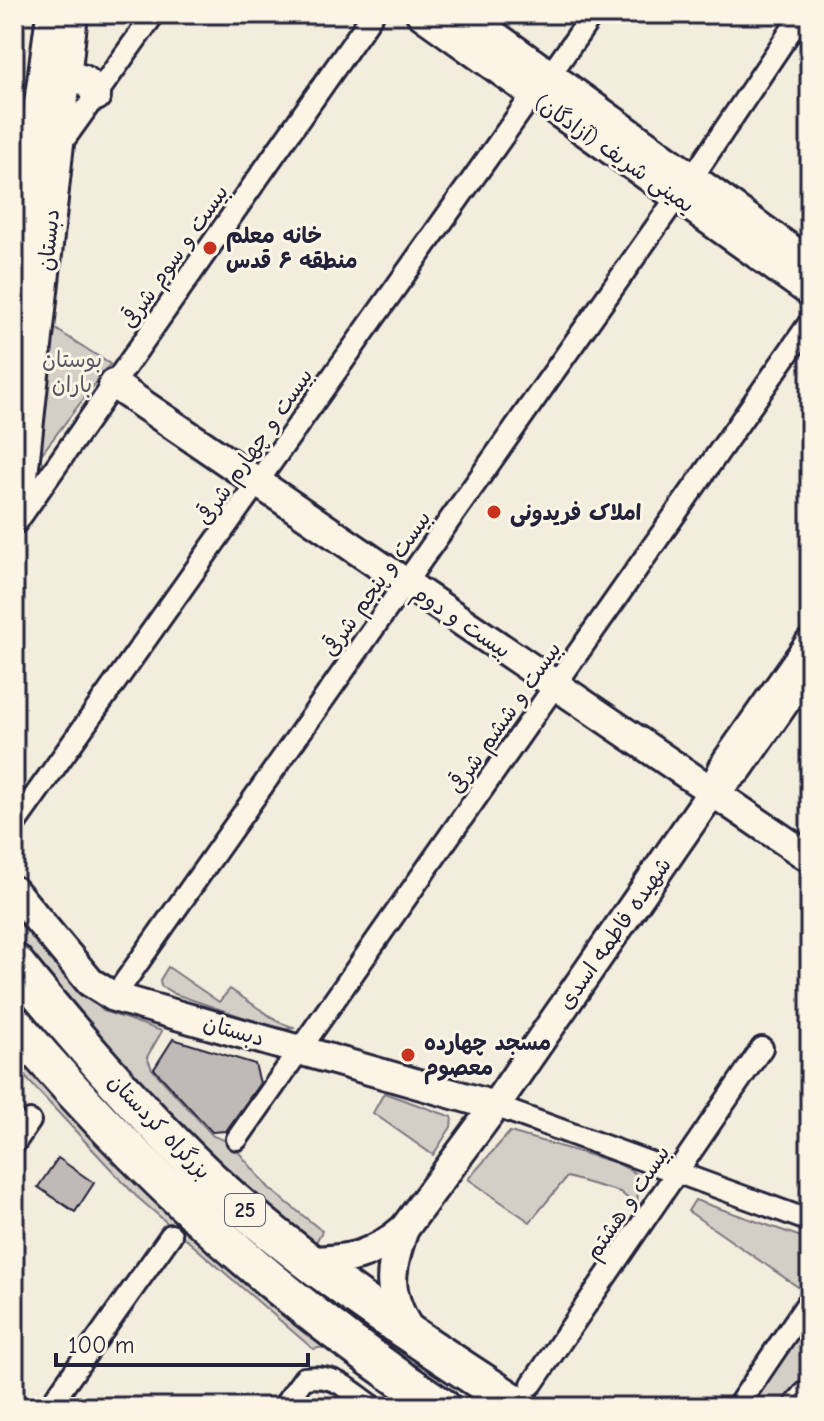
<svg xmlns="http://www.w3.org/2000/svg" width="824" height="1421" viewBox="0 0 824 1421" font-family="'Comic Neue','Playpen Sans Arabic',sans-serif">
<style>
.green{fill:#d4cfc6;stroke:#7b7880;stroke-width:2}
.building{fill:#bfbab6;stroke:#22223b;stroke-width:2}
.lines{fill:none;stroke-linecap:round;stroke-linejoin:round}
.street-casing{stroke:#22223b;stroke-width:26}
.secondary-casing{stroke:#22223b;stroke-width:34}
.highway-casing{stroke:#22223b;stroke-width:42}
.street{stroke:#fcf5e5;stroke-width:20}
.secondary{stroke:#fcf5e5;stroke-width:28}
.highway{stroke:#fcf5e5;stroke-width:36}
.poi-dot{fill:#c8321e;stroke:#fcf5e5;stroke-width:3}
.labels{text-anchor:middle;stroke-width:6;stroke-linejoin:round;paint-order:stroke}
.shield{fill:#fcf5e5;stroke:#63616e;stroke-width:2}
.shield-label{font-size:20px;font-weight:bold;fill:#22223b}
.street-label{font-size:22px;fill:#22223b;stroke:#fcf5e5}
.poi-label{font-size:22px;font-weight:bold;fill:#22223b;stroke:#fcf5e5;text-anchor:start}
.park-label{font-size:22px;fill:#575665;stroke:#fcf5e5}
</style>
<rect width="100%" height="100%" fill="#f3edde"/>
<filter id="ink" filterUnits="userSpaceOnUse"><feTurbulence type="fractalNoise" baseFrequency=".0125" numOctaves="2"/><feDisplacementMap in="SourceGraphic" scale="16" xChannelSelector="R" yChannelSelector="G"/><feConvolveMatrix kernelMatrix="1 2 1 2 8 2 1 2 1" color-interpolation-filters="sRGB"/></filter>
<g filter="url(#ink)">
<g class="green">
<polygon points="51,326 110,364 36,461"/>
<polygon points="14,913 103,1011 162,1031 147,1057 152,1069 213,1136 230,1142 269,1188 322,1231 314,1246 253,1199 90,1033 14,942"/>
<polygon points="168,967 219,1002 230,989 279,1022 295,1028 281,1030 175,994 161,986 160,980"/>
<polygon points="14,1039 338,1345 313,1349 136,1196 14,1065"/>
<polygon points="384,1093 452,1117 451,1127 433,1155 373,1113"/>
<polygon points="510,1132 617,1163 639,1175 637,1206 620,1192 567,1177 530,1222 468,1179"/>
<polygon points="695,1200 810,1240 810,1275 801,1289 688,1211"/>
<polygon points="810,1321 810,1381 786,1407 746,1407"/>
</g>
<g class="building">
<polygon points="173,1039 255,1064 260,1083 226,1131 212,1132 154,1069"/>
<polygon points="58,1158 94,1183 75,1212 38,1187"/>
</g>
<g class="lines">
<defs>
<g id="street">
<polyline points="550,75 593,14"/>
<polyline points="61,144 154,14"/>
<polyline points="692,178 802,14"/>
<polyline points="17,522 373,14"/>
<polyline points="14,825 533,94"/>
<polyline points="114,997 677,197"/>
<polyline points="495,1106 810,1221"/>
<polyline points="237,1139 810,322"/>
<polyline points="14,1144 30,1121"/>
<polyline points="532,1384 762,1048"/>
<polyline points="49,1407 171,1235"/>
<path d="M283,1407L304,1378C336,1373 349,1390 374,1407"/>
<polyline points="737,1407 810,1299"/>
</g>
<g id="secondary">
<polyline points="421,14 810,292"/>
<polyline points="465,14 810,263"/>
<path d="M65,85L73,78C86,77 91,85 96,96"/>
<polyline points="14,347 27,192 51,14"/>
<polyline points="113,384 810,858"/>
<polyline points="14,513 22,485 73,14"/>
<polyline points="810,643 727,761 712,792 738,769 810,666"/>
<polyline points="14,891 90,982 114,997 495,1106"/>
<polyline points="404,1229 495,1106 712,792"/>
<path d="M308,1261C350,1260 371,1257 404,1229C388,1273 386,1294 412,1334"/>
</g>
<g id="highway">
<path d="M14,962C73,1035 140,1113 209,1178C303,1266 413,1337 521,1407"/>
<path d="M14,1024C138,1170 282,1302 442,1407"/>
<polyline points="803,1407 810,1399"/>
</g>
</defs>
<use href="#street" class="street-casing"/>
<use href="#secondary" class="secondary-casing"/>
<use href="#highway" class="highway-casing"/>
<use href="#street" class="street"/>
<use href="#secondary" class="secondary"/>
<use href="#highway" class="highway"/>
</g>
</g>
<g class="poi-dot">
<circle cx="210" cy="248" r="8"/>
<circle cx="494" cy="512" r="8"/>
<circle cx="408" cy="1055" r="8"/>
</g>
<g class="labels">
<rect class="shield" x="225" y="1194" width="40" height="32" rx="6"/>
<g class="shield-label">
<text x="245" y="1217">25</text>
</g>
<g class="street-label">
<text transform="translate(615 153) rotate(35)" y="8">یمینی شریف (آزادگان)</text>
<text transform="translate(48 240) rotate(-84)" y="8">دبستان</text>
<text transform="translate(174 256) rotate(-55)" y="8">بیست و سوم شرقی</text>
<text transform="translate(254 446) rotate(-55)" y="8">بیست و چهارم شرقی</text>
<text transform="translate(376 583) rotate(-55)" y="8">بیست و پنجم شرقی</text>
<text transform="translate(462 621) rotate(34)" y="8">بیست و دوم</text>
<text transform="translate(504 717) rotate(-55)" y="8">بیست و ششم شرقی</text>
<text transform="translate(614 933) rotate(-55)" y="8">شهیده فاطمه اسدی</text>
<text transform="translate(234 1030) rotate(16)" y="8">دبستان</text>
<text transform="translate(160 1126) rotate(46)" y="8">بزرگراه کردستان</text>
<text transform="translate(627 1202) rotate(-56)" y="8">بیست و هشتم</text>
</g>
<g class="poi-label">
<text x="226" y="243">خانه معلم<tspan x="226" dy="25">منطقه ۶ قدس</tspan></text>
<text x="510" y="520">املاک فریدونی</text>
<text x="424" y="1050">مسجد چهارده<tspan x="424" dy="25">معصوم</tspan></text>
</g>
<g class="park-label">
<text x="72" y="367">بوستان<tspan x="72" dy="25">باران</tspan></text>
</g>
</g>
<rect width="824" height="1421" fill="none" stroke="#fcf5e5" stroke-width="48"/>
<rect x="24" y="24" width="776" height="1373" fill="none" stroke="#22223b" stroke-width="3" filter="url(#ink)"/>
<path d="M56 1353v12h252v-12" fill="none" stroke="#22223b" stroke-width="4"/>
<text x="68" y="1353" font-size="24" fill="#22223b" stroke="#fcf5e5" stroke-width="6" paint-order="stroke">100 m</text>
</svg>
